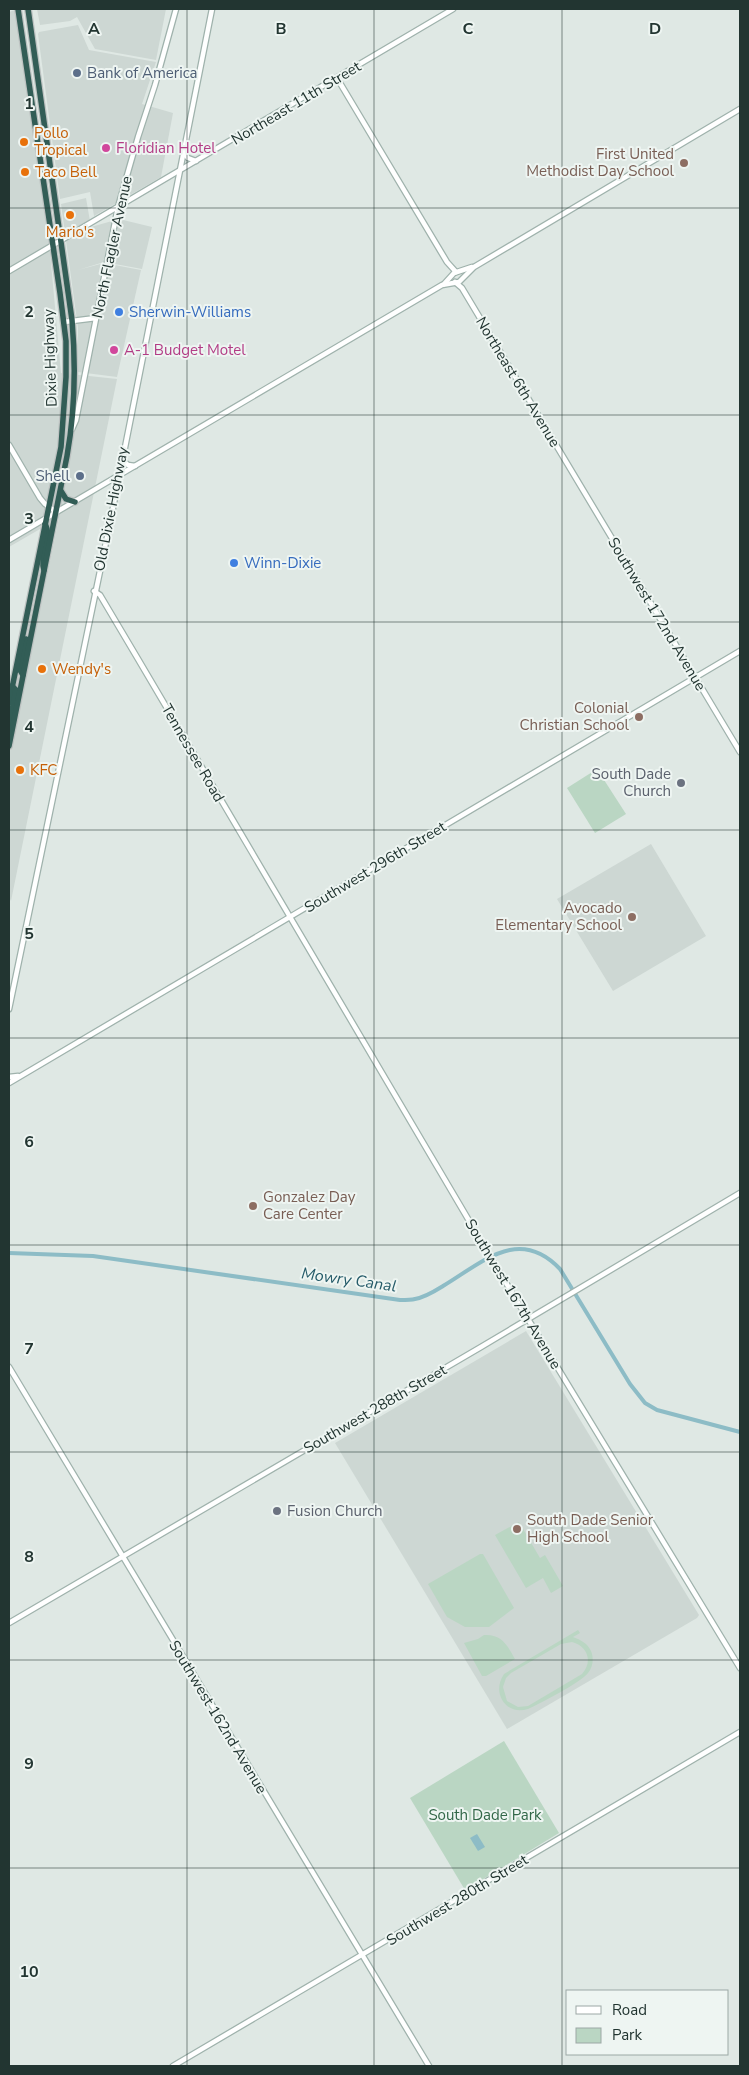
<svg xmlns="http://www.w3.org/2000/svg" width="749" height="2075" viewBox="0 0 749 2075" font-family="'Nunito Sans',sans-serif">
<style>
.built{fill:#cdd7d3}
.green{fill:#bad6c3;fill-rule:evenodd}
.water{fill:#8dbcc6}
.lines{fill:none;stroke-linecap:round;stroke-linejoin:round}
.canal{stroke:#8dbcc6;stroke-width:4}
.secondary-casing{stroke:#9fb2ac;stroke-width:7}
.highway-casing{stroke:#bdc2c1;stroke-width:8}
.secondary{stroke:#fff;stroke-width:4.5}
.highway{stroke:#325d56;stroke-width:5.5}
.grid{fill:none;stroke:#223531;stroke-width:1;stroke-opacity:0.55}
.service-dot{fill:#5c6f8a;stroke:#eef5f2;stroke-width:2}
.food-dot{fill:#e8710a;stroke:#eef5f2;stroke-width:2}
.hotel-dot{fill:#d1479c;stroke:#eef5f2;stroke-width:2}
.education-dot{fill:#8d6e63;stroke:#eef5f2;stroke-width:2}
.shop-dot{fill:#3f7fe0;stroke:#eef5f2;stroke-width:2}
.worship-dot{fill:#6b7280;stroke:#eef5f2;stroke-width:2}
.labels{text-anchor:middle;stroke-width:4;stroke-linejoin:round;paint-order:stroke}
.service-label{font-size:15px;fill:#4e5e75;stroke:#eef5f2;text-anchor:start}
.street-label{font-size:15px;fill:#223531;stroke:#eef5f2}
.food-label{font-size:15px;fill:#c56008;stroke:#eef5f2;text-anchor:start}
.hotel-label{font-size:15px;fill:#b23c85;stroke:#eef5f2;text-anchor:start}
.education-label{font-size:15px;fill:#785e54;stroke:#eef5f2;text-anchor:end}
.shop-label{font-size:15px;fill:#366cbe;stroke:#eef5f2;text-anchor:start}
.worship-label{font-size:15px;fill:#5b616d;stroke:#eef5f2;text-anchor:end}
.park-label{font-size:15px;fill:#326748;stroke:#eef5f2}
.water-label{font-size:16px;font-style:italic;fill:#255b69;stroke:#eef5f2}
.grid-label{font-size:16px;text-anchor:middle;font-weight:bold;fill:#223531;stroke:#eef5f2;stroke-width:4;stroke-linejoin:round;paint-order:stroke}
</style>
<rect width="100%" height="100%" fill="#dfe8e4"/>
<g class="built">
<polygon points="37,9 166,9 156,60 95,49 77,17 70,21 40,25"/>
<polygon points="15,10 50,252 61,373 117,379 11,901 9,897 9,675 26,678 59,518 9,547 9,12"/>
<polygon points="78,25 89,50 156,62 142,104 173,113 161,177 94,216 90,192 60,199 38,34 39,32"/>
<polygon points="86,198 91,227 119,219 152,227 142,269 104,262 78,270 104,263 141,270 117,377 78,372 78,328 61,204"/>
<polygon points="651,844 706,936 613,991 557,899"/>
<polygon points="526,1331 699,1615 697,1618 507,1729 335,1443"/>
</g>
<g class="green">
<polygon points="597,769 626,814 595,833 567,788"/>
<polygon points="519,1522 540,1558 545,1555 563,1586 551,1593 543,1578 526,1588 495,1535"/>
<polygon points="480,1554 483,1554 514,1608 489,1627 465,1627 447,1617 428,1584"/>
<path d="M578,1630L580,1633L573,1637C581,1640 587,1643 591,1651C594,1658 593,1667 588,1673C580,1683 541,1703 528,1709C506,1716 491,1693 504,1674ZM572,1642C588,1646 593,1662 582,1674L528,1706L518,1707L507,1701L503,1687L506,1678L511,1673L561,1644Z"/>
<path d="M484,1635C502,1634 507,1645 515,1659L486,1676H482L464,1643L478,1639Z"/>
<polygon points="504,1741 559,1833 465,1890 410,1798"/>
</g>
<polygon class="water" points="477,1834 485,1847 478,1851 470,1838"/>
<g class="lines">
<path class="canal" d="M9,1253L93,1256L400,1300C405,1300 411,1300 415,1299C426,1297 435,1291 443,1286C483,1262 519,1226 560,1269L630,1384L645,1403L657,1410L740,1432"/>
<defs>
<g id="secondary">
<polyline points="337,78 447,262 456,272"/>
<polyline points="183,152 188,158 196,161"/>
<polyline points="9,271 453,9"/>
<polyline points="455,282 462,288 740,752"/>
<polyline points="444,284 454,273 472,267"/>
<polyline points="64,322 96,318"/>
<polyline points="72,429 76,420 118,207 138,137 155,85 176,9"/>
<polyline points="9,445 40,498 45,504 56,512"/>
<polyline points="122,460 128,465 135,466"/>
<polyline points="9,540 442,285 459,282 474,267 740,109"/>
<polyline points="94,591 100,595 138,659 494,1263 740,1668"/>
<polyline points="9,1009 110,523 212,9"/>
<polyline points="9,1077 18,1076"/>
<polyline points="9,1083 740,651"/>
<polyline points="9,1367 429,2066"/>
<polyline points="9,1623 481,1347 740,1193"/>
<polyline points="173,2066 740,1732"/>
</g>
<g id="highway">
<polyline points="61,491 66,499 75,502"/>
<path d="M44,570C39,556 53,537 45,524"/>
<polyline points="23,675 20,670 26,639"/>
<polyline points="9,703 61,447 66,377 66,341 60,293 18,9"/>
<polyline points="9,725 16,690 12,686"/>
<path d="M9,746L67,456C75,411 76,366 72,320L28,9"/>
</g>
</defs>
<use href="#secondary" class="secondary-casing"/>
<use href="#highway" class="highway-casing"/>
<use href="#secondary" class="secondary"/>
<use href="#highway" class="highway"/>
</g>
<path class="grid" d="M187,9V2066M374,9V2066M562,9V2066M9,208H740M9,415H740M9,622H740M9,830H740M9,1038H740M9,1245H740M9,1452H740M9,1660H740M9,1868H740"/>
<g class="service-dot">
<circle cx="77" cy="73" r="5"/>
<circle cx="80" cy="476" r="5"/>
</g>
<g class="food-dot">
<circle cx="24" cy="142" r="5"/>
<circle cx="25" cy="172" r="5"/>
<circle cx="70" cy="215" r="5"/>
<circle cx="42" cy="669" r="5"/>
<circle cx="20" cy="770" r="5"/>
</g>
<g class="hotel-dot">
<circle cx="106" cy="148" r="5"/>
<circle cx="114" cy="350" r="5"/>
</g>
<g class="education-dot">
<circle cx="684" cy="163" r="5"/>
<circle cx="639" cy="717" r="5"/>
<circle cx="632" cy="917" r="5"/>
<circle cx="253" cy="1206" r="5"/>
<circle cx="517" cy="1529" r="5"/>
</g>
<g class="shop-dot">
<circle cx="119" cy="312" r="5"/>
<circle cx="234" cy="563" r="5"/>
</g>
<g class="worship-dot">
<circle cx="681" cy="783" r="5"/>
<circle cx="277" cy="1511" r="5"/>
</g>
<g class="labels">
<g class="service-label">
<text x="87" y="78">Bank of America</text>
<text x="70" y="481" text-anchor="end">Shell</text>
</g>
<g class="street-label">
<text transform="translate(296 103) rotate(-31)" y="5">Northeast 11th Street</text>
<text transform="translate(112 247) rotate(-78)" y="5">North Flagler Avenue</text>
<text transform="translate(50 358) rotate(-92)" y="5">Dixie Highway</text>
<text transform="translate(518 382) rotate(59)" y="5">Northeast 6th Avenue</text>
<text transform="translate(111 509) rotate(-79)" y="5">Old Dixie Highway</text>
<text transform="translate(657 614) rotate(59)" y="5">Southwest 172nd Avenue</text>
<text transform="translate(193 753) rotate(60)" y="5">Tennessee Road</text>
<text transform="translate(375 867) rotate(-31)" y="5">Southwest 296th Street</text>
<text transform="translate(513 1294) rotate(59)" y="5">Southwest 167th Avenue</text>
<text transform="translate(375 1409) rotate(-30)" y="5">Southwest 288th Street</text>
<text transform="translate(218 1717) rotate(59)" y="5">Southwest 162nd Avenue</text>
<text transform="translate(457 1900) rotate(-31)" y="5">Southwest 280th Street</text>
</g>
<g class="food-label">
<text x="34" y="138">Pollo<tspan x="34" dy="17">Tropical</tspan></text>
<text x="35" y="177">Taco Bell</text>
<text x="70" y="237" text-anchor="middle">Mario's</text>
<text x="52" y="674">Wendy's</text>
<text x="30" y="775">KFC</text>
</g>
<g class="hotel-label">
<text x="116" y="153">Floridian Hotel</text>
<text x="124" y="355">A-1 Budget Motel</text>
</g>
<g class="education-label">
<text x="674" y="159">First United<tspan x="674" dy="17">Methodist Day School</tspan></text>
<text x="629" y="713">Colonial<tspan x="629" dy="17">Christian School</tspan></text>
<text x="622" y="913">Avocado<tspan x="622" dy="17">Elementary School</tspan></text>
<text x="263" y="1202" text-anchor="start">Gonzalez Day<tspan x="263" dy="17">Care Center</tspan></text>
<text x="527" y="1525" text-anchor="start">South Dade Senior<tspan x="527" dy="17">High School</tspan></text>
</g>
<g class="shop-label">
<text x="129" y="317">Sherwin-Williams</text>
<text x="244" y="568">Winn-Dixie</text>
</g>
<g class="worship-label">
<text x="671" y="779">South Dade<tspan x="671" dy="17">Church</tspan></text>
<text x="287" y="1516" text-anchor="start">Fusion Church</text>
</g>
<g class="park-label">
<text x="485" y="1820">South Dade Park</text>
</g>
<g class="water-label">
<text transform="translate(349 1279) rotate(8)" y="6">Mowry Canal</text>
</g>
</g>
<g class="grid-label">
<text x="94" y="34">A</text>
<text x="281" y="34">B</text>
<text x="468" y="34">C</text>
<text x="655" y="34">D</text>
<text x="29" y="109">1</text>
<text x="29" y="317">2</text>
<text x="29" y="524">3</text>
<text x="29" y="732">4</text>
<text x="29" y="939">5</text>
<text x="29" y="1147">6</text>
<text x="29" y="1354">7</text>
<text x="29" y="1562">8</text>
<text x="29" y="1769">9</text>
<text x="29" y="1977">10</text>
</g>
<rect width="749" height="2075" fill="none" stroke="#223531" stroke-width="20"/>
<rect x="566" y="1990" width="162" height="65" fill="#eef5f2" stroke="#9ca8a5"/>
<rect x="576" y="2006" width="25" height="8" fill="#ffffff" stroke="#9ca8a5"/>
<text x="612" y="2015" font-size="15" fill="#223531">Road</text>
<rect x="576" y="2028" width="25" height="15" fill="#bad6c3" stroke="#9ca8a5"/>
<text x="612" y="2040" font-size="15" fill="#223531">Park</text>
</svg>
